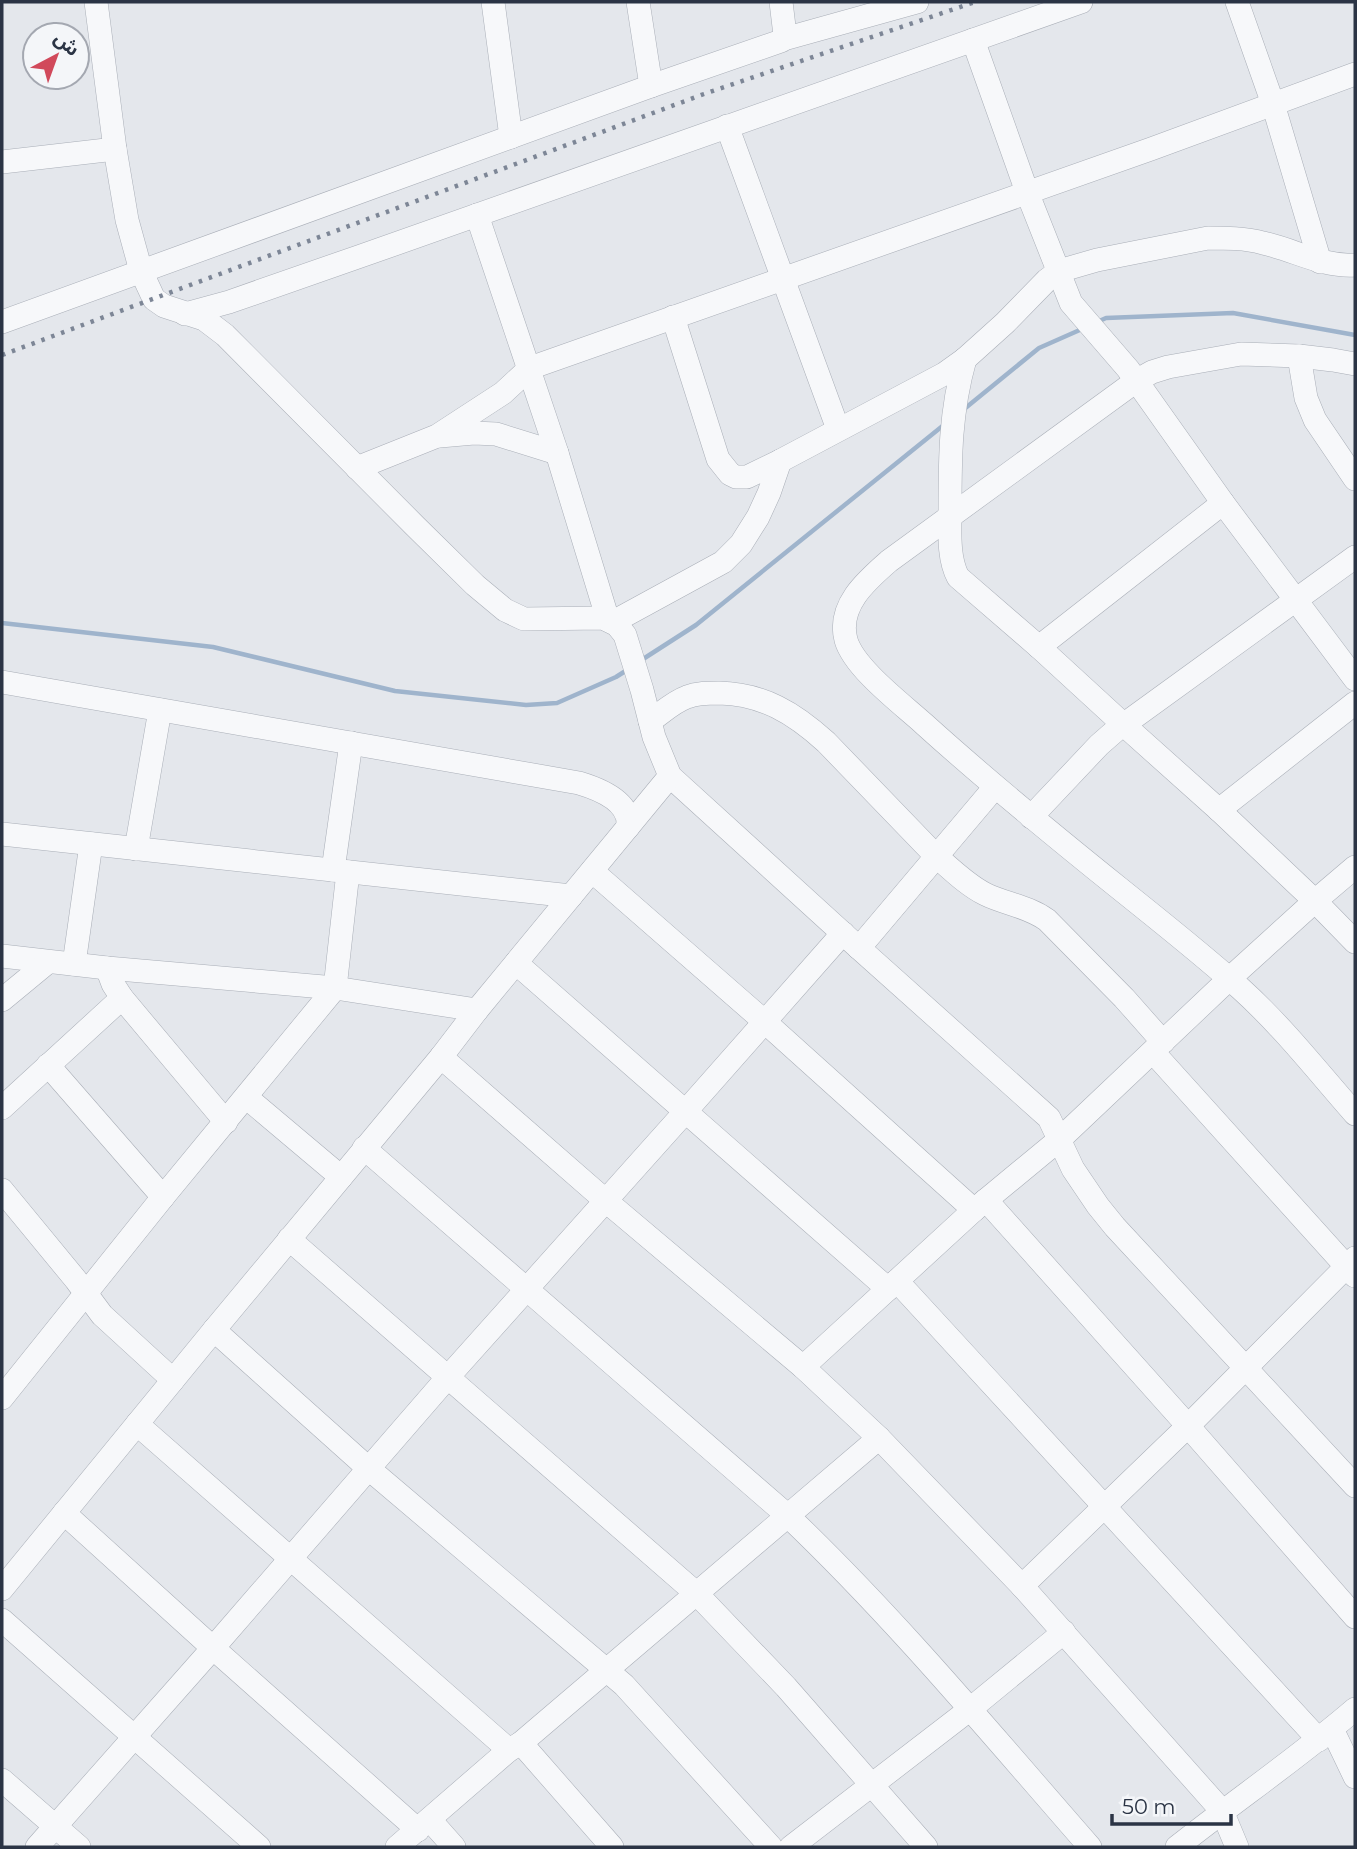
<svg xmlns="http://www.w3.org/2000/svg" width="1357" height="1849" viewBox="0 0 1357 1849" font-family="Montserrat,'Noto Sans Arabic',sans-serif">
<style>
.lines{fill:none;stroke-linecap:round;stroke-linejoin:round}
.stream{stroke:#9fb4cc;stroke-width:4.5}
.minor-casing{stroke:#a9aeb7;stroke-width:24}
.minor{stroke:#f7f8fa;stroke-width:23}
.rail{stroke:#7d8696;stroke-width:4.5;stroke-dasharray:3.5 7;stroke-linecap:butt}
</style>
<rect width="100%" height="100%" fill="#e4e7ec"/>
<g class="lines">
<g class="stream">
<polyline points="1097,322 1106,318 1233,313 1355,335"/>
<polyline points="963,410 1039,348 1082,329"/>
<polyline points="2,623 213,647 395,691 526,705 557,703 616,677 627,670"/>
<polyline points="640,661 696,625 945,424"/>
</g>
<defs>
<g id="minor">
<polyline points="96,2 115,149 127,220 141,271 154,299 164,306 204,319 225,335 415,526 475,585 505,610 524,619 603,618 617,625 625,635 642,690 654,737 670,776 859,948 1049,1118 1073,1169 1098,1206 1115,1227 1355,1486"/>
<polyline points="493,2 511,137"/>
<polyline points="638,2 651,86"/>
<polyline points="1237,2 1273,104 1320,262"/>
<polyline points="784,39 917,2"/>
<polyline points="973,40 1027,192 1071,303 1128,369 1223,503 1355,679"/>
<polyline points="727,126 838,429"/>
<polyline points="2,162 115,149"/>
<polyline points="477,215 557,453 608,620"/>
<polyline points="185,314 229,302 358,257 1081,2"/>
<path d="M673,317L718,459L730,474L736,477H747L780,461L944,374L965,359L1005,323L1047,280L1059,271L1097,260L1208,238C1226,238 1245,238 1263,243C1295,250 1322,267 1355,265"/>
<polyline points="2,322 651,86 781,41 785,35 781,2"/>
<polyline points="1299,356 1306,398 1315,420 1355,479"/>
<path d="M965,359C950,412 950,458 950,512C950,532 948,558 958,577L1039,647L1124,725L1219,810L1315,901L1355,942"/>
<path d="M1355,364L1333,360L1299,356L1241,354L1168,367L1152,372L1136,381L889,561C866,581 837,606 846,640C854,668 902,704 924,724C987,781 1053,835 1119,888C1160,921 1202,954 1241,989C1283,1027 1318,1072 1355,1114"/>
<polyline points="440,436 474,433 496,434 557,453"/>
<polyline points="357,468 437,436 503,393 530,368 1151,149 1355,74"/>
<polyline points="613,622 723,562 741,544 758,517 769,493 780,461"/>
<polyline points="1039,647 1223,503"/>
<path d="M2,682L579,783C599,789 631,801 628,827"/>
<path d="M650,721C662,713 673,702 687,697C697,693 708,693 719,693C763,694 794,713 826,742L936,856C951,869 967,885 985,894C1005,904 1028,906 1047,920L1124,998L1163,1042"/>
<polyline points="1219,810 1355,703"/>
<polyline points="1031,817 1099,745 1115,731 1355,557"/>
<polyline points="2,834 571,896"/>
<polyline points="136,849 160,710"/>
<polyline points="333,870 351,743"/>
<polyline points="592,871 765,1022 974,1210"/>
<polyline points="859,948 995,787"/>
<polyline points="2,956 107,968 335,988 477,1010"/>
<polyline points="516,963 888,1289"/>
<polyline points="74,964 91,844"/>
<polyline points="107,968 113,984 122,998 226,1122"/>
<polyline points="2,1000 48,962"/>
<polyline points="1153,1052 1355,1276"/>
<polyline points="441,1057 606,1201 803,1367 879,1438 1022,1586 1222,1811 1237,1847"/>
<polyline points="48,1065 163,1197"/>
<polyline points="246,1097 341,1177"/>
<polyline points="2,1108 122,998"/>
<path d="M364,1148L788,1516C896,1619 992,1735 1090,1847"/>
<polyline points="2,1190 76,1280 102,1315 173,1380"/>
<polyline points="986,1200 1188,1426 1355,1617"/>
<polyline points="289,1239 697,1594 786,1687 926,1847"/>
<polyline points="897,1281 1319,1740"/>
<polyline points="214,1330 368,1468 624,1685 771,1847"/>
<polyline points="803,1367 974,1210 1060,1139 1229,979 1315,901 1355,867"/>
<polyline points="2,1398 163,1197 335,988 348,872"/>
<polyline points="137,1424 509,1750"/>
<polyline points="64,1513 213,1648 418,1830"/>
<polyline points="1022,1586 1188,1426 1355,1258"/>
<polyline points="2,1589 214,1330 441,1057 477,1010 670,776"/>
<polyline points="2,1620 259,1847"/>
<polyline points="1332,1729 1355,1777"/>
<polyline points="521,1743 612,1847"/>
<polyline points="2,1780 79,1847"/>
<polyline points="430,1820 454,1847"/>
<polyline points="37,1847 213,1648 448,1377 685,1112 843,933"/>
<polyline points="397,1847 509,1750 521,1743 879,1438"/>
<polyline points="791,1847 969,1710 1064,1632"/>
<path d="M1177,1847C1236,1800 1298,1758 1355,1709"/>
</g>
</defs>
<use href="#minor" class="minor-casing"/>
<use href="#minor" class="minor"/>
<polyline class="rail" points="2,355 704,94 975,2"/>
</g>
<rect width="1357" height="1849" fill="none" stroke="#2b3445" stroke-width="7"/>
<g transform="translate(56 56) rotate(41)"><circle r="33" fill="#f4f6f9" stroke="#a4a8b1" stroke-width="2"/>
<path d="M0-5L12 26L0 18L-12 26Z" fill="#d1495b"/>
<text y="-10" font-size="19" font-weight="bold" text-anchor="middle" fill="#2b3445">ش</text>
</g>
<path d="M1112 1814v10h119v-10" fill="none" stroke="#2b3445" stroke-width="3.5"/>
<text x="1122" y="1814" font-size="21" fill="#2b3445" stroke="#f4f6f9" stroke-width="5" paint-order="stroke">50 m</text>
</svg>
